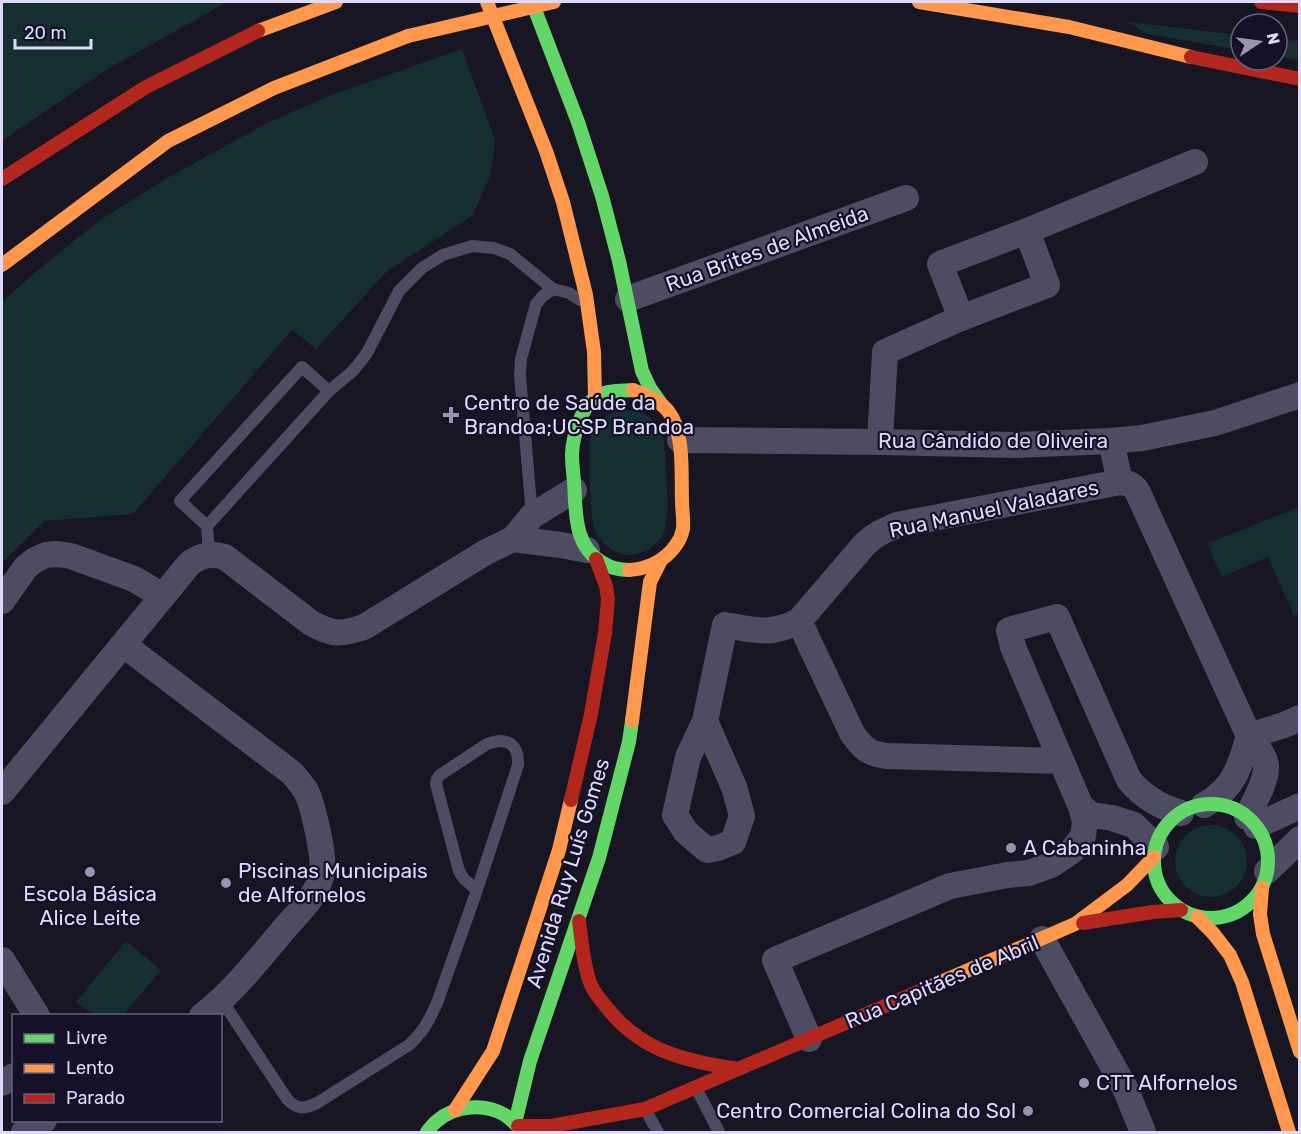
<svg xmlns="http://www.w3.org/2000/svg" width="1301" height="1134" viewBox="0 0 1301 1134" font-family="Rubik,sans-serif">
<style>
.green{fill:#152e2f}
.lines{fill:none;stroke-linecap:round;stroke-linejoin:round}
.lane{stroke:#4d4c63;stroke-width:12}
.street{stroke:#4d4c63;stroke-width:26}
.fast{stroke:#63d668;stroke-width:14}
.slow{stroke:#ff974d;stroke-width:14}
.jam{stroke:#b3261e;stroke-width:14}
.slow-bridge{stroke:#ff974d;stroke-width:14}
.poi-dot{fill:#9995b1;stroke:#151128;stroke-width:2}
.labels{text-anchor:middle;stroke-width:4.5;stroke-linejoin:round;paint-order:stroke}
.street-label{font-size:21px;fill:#dedafe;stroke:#151128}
.poi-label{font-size:21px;fill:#dedafe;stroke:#151128;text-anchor:start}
</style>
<rect width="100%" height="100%" fill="#181623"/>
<g class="green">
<polygon points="2,2 227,2 106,70 2,141"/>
<polygon points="1128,22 1241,35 1241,50 1147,34"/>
<polygon points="1277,39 1299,41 1299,60 1277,56"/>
<polygon points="462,49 495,140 491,174 473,215 386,272 316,349 292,330 133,514 44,521 2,563 2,302 40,268 100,220 169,177 267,123 331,95"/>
<path d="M625,410C638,411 649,414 657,425C660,429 662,433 663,437C666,451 670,516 665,529C661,543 646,554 631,555C616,555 601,545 595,531C590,519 588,454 590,440C591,436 592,431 595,427C602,416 613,412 625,410Z"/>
<polygon points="1299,507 1299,613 1294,616 1268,557 1222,577 1207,544"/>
<circle cx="1211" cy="861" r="36"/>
<polygon points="126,941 161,970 123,1015 93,1015 76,1002"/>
</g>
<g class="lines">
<g class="lane">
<polyline points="532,516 520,376 521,359 536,304 543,296 553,289"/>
<polyline points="207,526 329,391 353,371 367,353 399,291 422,268 443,255 472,246 494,248 510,254 553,289 569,293 580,300"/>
<polyline points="209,554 207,526 180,501 302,367 329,391"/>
<path d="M221,999L287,1099C297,1110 304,1109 317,1103L409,1045C423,1032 429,1021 437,1003L477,890L518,765C519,744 507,736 487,744L440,775L437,779L436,784L459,871L464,879L477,890"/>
<polyline points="696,1088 719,1132"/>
<polyline points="646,1111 658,1132"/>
</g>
<g class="street">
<polyline points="628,299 906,198"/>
<polyline points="961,318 940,264 1027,231 1195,162"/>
<polyline points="680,440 880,442 1014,445 1111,441 1142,438 1215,423 1300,395"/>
<polyline points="1111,441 1120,482"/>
<polyline points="880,442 885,352 961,318 1047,285 1027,231"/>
<polyline points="513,539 561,545 587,550"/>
<polyline points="2,601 26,567 35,560 46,555 57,554 71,556 134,579 163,596"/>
<path d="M124,645L292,773C297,779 302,785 306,791C313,805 325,857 322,872C319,894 298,913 284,929C259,959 233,992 202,1016"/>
<path d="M705,721L688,757L675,815L686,832L707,850L718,848L733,842L742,816L734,787L705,721L725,625C756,630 769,636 799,621"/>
<polyline points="1249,736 1284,725 1300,718"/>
<path d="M1061,761L888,756C869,754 863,749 852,733L799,621L865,544C875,534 885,530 897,525L1120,482C1129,483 1134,485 1138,493L1249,736C1255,745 1265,755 1266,766C1267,781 1253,804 1247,817"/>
<path d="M2,792L190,563C202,555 211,553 225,557L311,623C333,635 340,635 364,627L486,552L513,539L532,516L574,490"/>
<path d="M1204,805C1234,789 1240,766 1249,736"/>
<polyline points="1256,826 1300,806"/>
<path d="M1156,847L1134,825L1112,818L1092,815L1081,807L1013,647L1009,630L1057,617L1129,780C1143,797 1160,807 1181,813"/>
<polyline points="1267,871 1300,839"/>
<polyline points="1042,939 1125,1088 1143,1132"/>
<polyline points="2,960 37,1016"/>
<polyline points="809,1039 775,960 950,886 1008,875 1029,873 1051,865 1072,851 1083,836 1085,822 1081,807"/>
<polyline points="2,1083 14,1076"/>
<polyline points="24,1132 44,1120"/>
</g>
<g class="fast">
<polyline points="532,2 578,122 602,196 619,261 642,371 650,388 662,405"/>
<path d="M629,570C619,570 611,568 603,563C573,546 576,511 574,481C573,472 572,463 572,454C573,435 581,407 597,396C607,390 621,391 633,390"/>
<circle cx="1211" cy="861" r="57"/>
<polyline points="515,1123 530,1061 599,858 629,742 632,721"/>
<path d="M427,1132C430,1128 433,1124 437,1121C455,1105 485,1103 505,1115C512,1120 518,1126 523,1132"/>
</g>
<g class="slow">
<polyline points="487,2 546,151 563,202 586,295 594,352 595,397"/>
<polyline points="919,2 1069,27 1191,57"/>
<polyline points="258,31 336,2"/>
<polyline points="2,265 168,141 274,88 408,36"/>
<path d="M629,570C647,569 665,561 676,545C679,541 682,534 683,529C684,520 682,510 682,501C681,475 685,432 668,411C659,400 646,395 633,390"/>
<polyline points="632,721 650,582 660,562"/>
<polyline points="1262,888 1260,914 1263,934 1300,1052"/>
<polyline points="1197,917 1213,933 1230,955 1242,982 1289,1132"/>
<polyline points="927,988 1075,924 1127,885 1154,857"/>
<polyline points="455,1110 493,1051 559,850 571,800"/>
</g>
<g class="jam">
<polyline points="1261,2 1300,6"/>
<polyline points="1191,57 1300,79"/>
<polyline points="2,179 146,87 258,31"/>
<polyline points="571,800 591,714 605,633 608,599 606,586 596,559"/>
<path d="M579,921C582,942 583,965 591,985C594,992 599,998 604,1004C639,1051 682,1060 737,1069"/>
<polyline points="1083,923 1153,912 1181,910"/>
<polyline points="518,1126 551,1126 645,1109 927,988"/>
</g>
<polyline class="slow-bridge" points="408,36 554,2"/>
</g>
<g class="poi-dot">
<path d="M448 406h6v6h6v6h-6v6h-6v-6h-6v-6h6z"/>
<circle cx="1011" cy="848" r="6"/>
<circle cx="90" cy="872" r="6"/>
<circle cx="226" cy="883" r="6"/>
<circle cx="1084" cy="1083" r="6"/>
<circle cx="1028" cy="1111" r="6"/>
</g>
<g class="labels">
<g class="street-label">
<text transform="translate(767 249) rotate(-20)" y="7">Rua Brites de Almeida</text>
<text x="993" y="448">Rua Cândido de Oliveira</text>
<text transform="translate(994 509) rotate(-12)" y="7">Rua Manuel Valadares</text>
<text transform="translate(568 873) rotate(-73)" y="7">Avenida Ruy Luís Gomes</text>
<text transform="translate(942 982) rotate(-23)" y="7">Rua Capitães de Abril</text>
</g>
<g class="poi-label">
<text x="464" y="410">Centro de Saúde da<tspan x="464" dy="24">Brandoa;UCSP Brandoa</tspan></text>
<text x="1023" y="855">A Cabaninha</text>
<text x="238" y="878">Piscinas Municipais<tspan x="238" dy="24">de Alfornelos</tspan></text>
<text x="90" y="901" text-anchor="middle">Escola Básica<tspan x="90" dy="24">Alice Leite</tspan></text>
<text x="1096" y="1090">CTT Alfornelos</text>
<text x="1016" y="1118" text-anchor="end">Centro Comercial Colina do Sol</text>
</g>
</g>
<rect width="1301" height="1134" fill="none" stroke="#dedafe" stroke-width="6"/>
<rect x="12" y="1014" width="210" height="108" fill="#151128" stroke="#65617e" stroke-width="1.5"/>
<rect x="24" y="1034" width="30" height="9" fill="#63d668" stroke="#65617e" stroke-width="1.5"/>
<text x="66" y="1044" font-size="18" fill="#dedafe">Livre</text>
<rect x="24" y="1064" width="30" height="9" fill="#ff974d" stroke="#65617e" stroke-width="1.5"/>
<text x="66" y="1074" font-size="18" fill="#dedafe">Lento</text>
<rect x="24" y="1094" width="30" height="9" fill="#b3261e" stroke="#65617e" stroke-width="1.5"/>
<text x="66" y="1104" font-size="18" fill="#dedafe">Parado</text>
<g transform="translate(1259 42) rotate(77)"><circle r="28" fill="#151128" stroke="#65617e" stroke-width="1.5"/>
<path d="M0-4.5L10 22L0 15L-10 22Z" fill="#9995b1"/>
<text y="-9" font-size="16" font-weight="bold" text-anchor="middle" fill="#dedafe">N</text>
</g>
<path d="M15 39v9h76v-9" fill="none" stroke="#dedafe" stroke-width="3"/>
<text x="24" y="39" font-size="18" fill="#dedafe" stroke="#151128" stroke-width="4.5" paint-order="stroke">20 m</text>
</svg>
